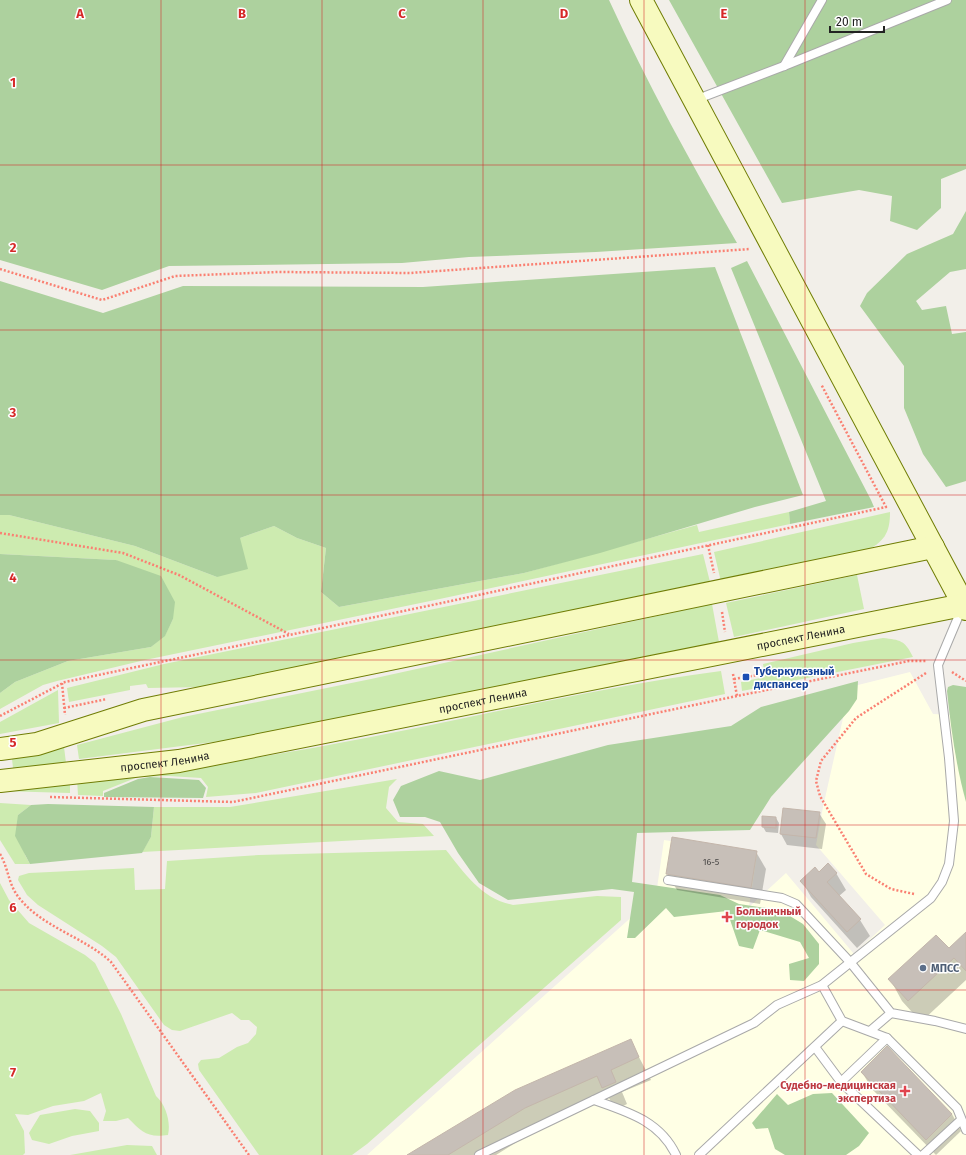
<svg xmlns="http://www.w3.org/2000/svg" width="966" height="1155" viewBox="0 0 966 1155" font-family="'Fira Sans',sans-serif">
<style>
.education{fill:#ffffe5}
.grass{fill:#cdebb0}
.forest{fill:#add19e}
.shadow{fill:#0003}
.building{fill:#c7bfb8;stroke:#c4b6ab}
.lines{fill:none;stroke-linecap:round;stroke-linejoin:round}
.lane-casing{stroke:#a9a9a9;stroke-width:10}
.secondary-casing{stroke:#707d05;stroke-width:24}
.path{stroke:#fa8072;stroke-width:2.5;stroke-dasharray:2 2;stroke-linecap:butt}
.lane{stroke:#fff;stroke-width:8}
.secondary{stroke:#f7fabf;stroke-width:22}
.grid{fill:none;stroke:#d62828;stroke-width:1;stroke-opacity:0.55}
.transit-dot{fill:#1a4fb4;stroke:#fff;stroke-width:1.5}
.health-dot{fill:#e0444e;stroke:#fff;stroke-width:1.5}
.service-dot{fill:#5c6f8a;stroke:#fff;stroke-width:1.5}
.labels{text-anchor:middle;stroke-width:3;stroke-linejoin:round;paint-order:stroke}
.number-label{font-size:9px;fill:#4b4948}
.street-label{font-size:11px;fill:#222;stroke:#fff}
.transit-label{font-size:11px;font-weight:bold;fill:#164399;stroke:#fff;text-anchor:start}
.health-label{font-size:11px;font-weight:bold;fill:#be3a42;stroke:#fff;text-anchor:start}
.service-label{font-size:11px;font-weight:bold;fill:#4e5e75;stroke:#fff;text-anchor:start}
.grid-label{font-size:13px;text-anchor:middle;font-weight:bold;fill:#d62828;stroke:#fff;stroke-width:3;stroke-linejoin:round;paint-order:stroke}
</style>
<rect width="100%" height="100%" fill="#f2efe9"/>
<polygon class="education" points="910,672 933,714 953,715 966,738 966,1155 367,1155 656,895 664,840 757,854 749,907 786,873 854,954 885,925 816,845 823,807 850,687"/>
<g class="grass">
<polygon points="789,512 790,524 435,600 145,660 57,681 43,685 0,709 0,693 15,682 68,661 151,647 165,635 173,619 116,560 0,554 0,515 9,515 135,546 217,577 240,538 274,526 297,538 326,548 321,592 339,607 524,573 697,525 699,532"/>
<path d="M890,512C890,534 884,541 865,552L721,582L714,552Z"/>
<polygon points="703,554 710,582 203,687 148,688 146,684 130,686 130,690 69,702 67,688 164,664"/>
<polygon points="857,575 864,609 734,637 726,603"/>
<polygon points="712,604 719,642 237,739 79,759 77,745 183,717 371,679"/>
<path d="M883,638C900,640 905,640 913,657L742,691L741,682L765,677L763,664L853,643Z"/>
<path d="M721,671L725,694L256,793L206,797L208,787L201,778L169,776L138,777L103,791V796L78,795L77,779C148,772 219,764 289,752C434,728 576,690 721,671Z"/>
<polygon points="58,690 59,723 0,734 0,722"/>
<polygon points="64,747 66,763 13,768 12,759"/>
<polygon points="70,779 70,793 0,791"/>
<polygon points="397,779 389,787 386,808 398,822 423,824 434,836 142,852 151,837 154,807 230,807"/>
<polygon points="0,803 31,805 18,815 25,855 30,864 15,864 0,840"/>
<path d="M446,850C465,874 482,899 513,905L597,896L621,897V920L367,1144L352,1155H259L199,1070L198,1064L201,1060L219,1058L237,1047L248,1043L256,1034L257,1027L249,1020H241L232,1013L180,1031L172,1030L164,1025L116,957L102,946L38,905L27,895L18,880L19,876L29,873L134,868L135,890L165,889L167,861L259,855Z"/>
<path d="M0,883L9,900L29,923L85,955L95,963L121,1014L156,1096C166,1105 171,1122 168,1135C147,1138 142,1132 128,1118L116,1121H103L106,1111L101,1093L84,1101L53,1106L28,1115L15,1114L24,1131L25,1153L23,1155H0Z"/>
<polygon points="75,1109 90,1111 99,1123 99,1131 72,1136 49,1144 32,1140 29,1133 40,1115"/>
<polygon points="127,1145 152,1146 157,1155 70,1155"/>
</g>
<g class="forest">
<path d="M0,0H609C647,83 691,163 737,243L596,252L469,257L402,263L169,266L102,290L0,260Z"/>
<polygon points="669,0 966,0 966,169 941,179 941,208 917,230 890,221 892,196 859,190 782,203"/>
<polygon points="966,211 966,269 950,272 916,301 922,310 946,306 952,334 966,332 966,481 946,487 923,454 904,408 904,366 860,306 867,293 907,254 953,234"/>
<polygon points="747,261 871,500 874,507 790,524 789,512 826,501 731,268"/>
<polygon points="715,267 803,495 755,507 600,553 524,573 339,607 321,592 326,548 297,538 274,526 240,538 248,569 217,577 135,546 9,515 0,515 0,281 103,313 183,286 423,287"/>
<polygon points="0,554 116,560 161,576 175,602 173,619 165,636 151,647 68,661 15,682 0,693"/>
<polygon points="858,681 857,699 849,711 771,797 750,830 637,833 632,882 720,895 739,904 780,910 803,924 819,944 819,964 804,981 790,980 789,964 809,958 800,942 760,930 753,949 739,946 727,911 674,917 666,908 635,938 627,938 634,892 612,889 508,900 479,883 458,853 440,822 425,817 400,817 393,800 401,786 439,771 480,780 608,745 731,726 761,707"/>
<path d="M953,685L966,687V802C956,766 951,729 947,691L948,687Z"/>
<polygon points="150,777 199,780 206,788 203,798 104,797 104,793 138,779"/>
<polygon points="48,804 154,807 151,837 142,853 30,864 15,836 18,815 31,805"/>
<polygon points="832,1093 869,1133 859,1146 846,1155 785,1155 775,1149 768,1128 756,1129 752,1123 777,1094 788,1105 813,1094"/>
</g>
<g class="shadow">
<polygon points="819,813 826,824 822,849 787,845 781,834"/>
<polygon points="763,817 776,818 779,823 778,833 766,832 763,827"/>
<polygon points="756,852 766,869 760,904 677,890 667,873"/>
<polygon points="819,873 836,873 846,890 839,896 860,920 870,936 857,948 811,897 802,881"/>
<polygon points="966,933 966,980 921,1022 902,1001 890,979 949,949"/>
<polygon points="630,1040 651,1080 622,1092 627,1104 615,1110 609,1098 538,1129 496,1155 409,1155"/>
<polygon points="862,1072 952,1114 961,1131 936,1155 872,1089"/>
</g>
<g class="building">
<polygon points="783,808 820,812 816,838 780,834"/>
<polygon points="762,816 776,817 776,828 762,827"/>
<polygon points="672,837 757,851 751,888 666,874"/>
<polygon points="828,863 837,873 827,882 861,919 847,932 800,881 815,867 819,872"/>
<polygon points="966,932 966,971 954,958 908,1001 888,979 936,935 949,948"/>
<polygon points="631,1039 639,1057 611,1070 616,1082 602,1088 597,1076 525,1108 448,1155 407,1155 515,1090"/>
<polygon points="887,1046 952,1114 926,1140 861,1072"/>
</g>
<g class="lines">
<defs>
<g id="lane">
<polyline points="784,66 822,0"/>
<polyline points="695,100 784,66 947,0"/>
<polyline points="668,880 782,898 796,904 850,962 891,1013 935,1021 966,1029"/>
<polyline points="822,985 842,1021 887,1038 957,1108 966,1130"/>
<polyline points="870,1031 891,1013"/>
<polyline points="815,1047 841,1082 918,1155"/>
<polyline points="841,1082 887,1038"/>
<path d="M594,1100C628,1112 660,1121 676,1155"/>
<polyline points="479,1155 754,1023 777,1005 822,985 931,898 942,882 949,864 954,821 949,758 938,665 962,608"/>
<polyline points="699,1155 842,1021"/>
<polyline points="923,1155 961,1120"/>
</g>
<g id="secondary">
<polyline points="641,0 966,609"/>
<polyline points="0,749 37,744 143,710 933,547"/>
<path id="s1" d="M0,781L179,761L963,605"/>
</g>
</defs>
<use href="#lane" class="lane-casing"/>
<use href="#secondary" class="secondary-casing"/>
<g class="path">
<polyline points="0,269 102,300 175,276 278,272 410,273 750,249"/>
<polyline points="0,533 123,553 179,575 289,634"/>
<polyline points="708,545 714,573"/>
<polyline points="722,612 725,632"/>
<polyline points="952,672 966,681"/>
<polyline points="733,674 737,696"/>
<polyline points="734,679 758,675"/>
<polyline points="62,683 65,715"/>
<polyline points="64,708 107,699"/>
<polyline points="0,716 65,682 437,604 886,507 821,384"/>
<polyline points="50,797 233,802 737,696 909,661 927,661"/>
<path d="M0,854C9,869 8,885 20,899C44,928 84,937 111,962L249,1155"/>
<polyline points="914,894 891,889 866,874 820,796 816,781 821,761 856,718 926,673"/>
</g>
<use href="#lane" class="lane"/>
<use href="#secondary" class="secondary"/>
</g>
<path class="grid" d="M161,0V1155M322,0V1155M483,0V1155M644,0V1155M805,0V1155M0,165H966M0,330H966M0,495H966M0,660H966M0,825H966M0,990H966"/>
<rect class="transit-dot" x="742" y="673" width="8" height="8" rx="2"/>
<g class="health-dot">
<path d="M725 911h4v4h4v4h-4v4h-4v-4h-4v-4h4z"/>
<path d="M903 1085h4v4h4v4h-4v4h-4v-4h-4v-4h4z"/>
</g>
<circle class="service-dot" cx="923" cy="968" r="4"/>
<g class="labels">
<g class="number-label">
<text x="711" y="865">16-5</text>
</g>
<g class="street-label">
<text dy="4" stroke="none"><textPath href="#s1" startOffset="814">проспект Ленина</textPath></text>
<text dy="4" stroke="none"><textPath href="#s1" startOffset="490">проспект Ленина</textPath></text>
<text dy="4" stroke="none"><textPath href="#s1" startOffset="166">проспект Ленина</textPath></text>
</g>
<g class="transit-label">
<text x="754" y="675">Туберкулезный<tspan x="754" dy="13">диспансер</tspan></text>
</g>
<g class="health-label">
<text x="736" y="915">Больничный<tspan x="736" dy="13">городок</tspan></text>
<text x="896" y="1089" text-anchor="end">Судебно-медицинская<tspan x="896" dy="13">экспертиза</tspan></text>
</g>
<g class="service-label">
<text x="931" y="972">МПСС</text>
</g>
</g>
<g class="grid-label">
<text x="80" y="18">A</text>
<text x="242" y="18">B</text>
<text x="402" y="18">C</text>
<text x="564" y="18">D</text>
<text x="724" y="18">E</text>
<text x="13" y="87">1</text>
<text x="13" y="252">2</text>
<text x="13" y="417">3</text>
<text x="13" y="582">4</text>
<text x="13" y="747">5</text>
<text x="13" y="912">6</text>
<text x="13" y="1077">7</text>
</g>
<path d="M830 26v6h54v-6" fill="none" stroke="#222222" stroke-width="2"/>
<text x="836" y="26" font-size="12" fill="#222222" stroke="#ffffff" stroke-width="3" paint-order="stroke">20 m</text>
</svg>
